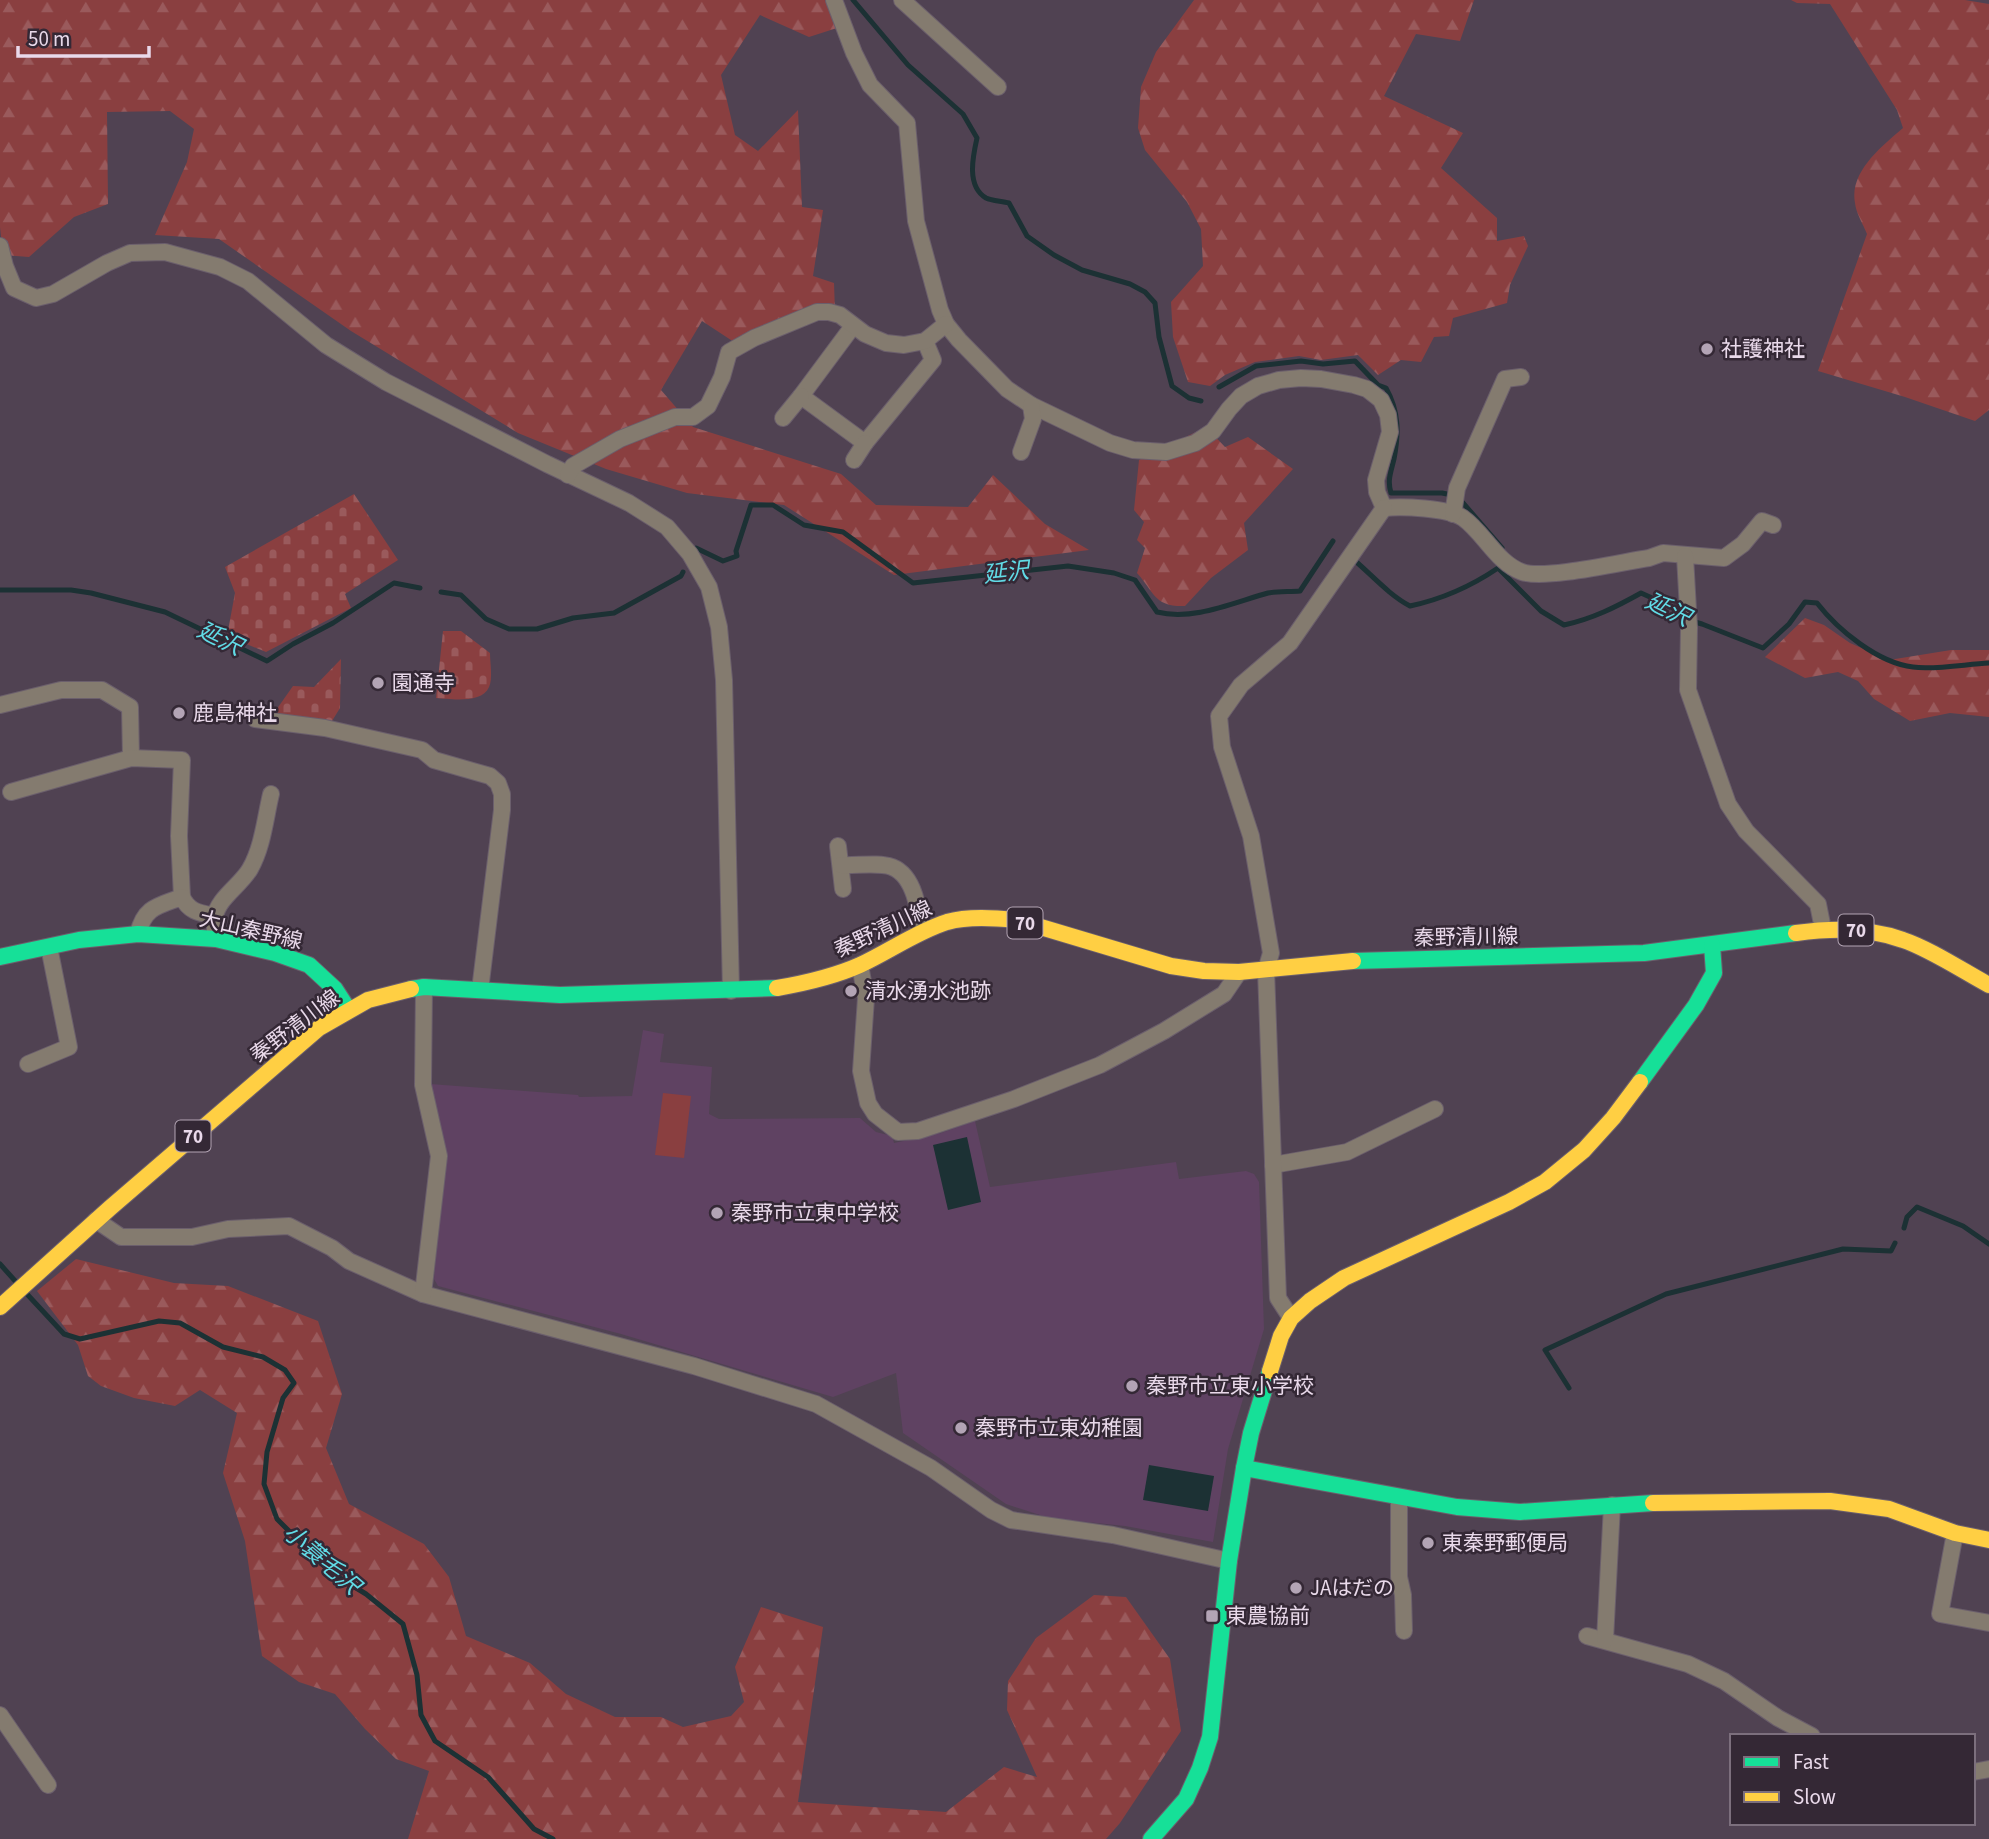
<svg xmlns="http://www.w3.org/2000/svg" width="1989" height="1839" viewBox="0 0 1989 1839" font-family="'Source Sans 3','Noto Sans JP',sans-serif">
<style>
.built{fill:#5f4262}
.grass{fill:#8a3f40}
.forest{fill:url(#forest-firs)}
.cemetery{fill:url(#cemetery-stones)}
.water{fill:#1c3134}
.lines{fill:none;stroke-linecap:round;stroke-linejoin:round}
.stream{stroke:#1c3134;stroke-width:5}
.street-casing{stroke:#6b5f6c;stroke-width:18}
.fast-casing{stroke:#6b5f6c;stroke-width:18}
.slow-casing{stroke:#6b5f6c;stroke-width:18}
.street{stroke:#847b6f;stroke-width:16}
.fast{stroke:#16e098;stroke-width:16}
.slow{stroke:#ffcf43;stroke-width:16}
.poi-dot{fill:#b3a4b5;stroke:#342835;stroke-width:2.5}
.labels{text-anchor:middle;stroke-width:5;stroke-linejoin:round;paint-order:stroke}
.shield{fill:#342835;stroke:#b3a4b4;stroke-width:2}
.shield-label{font-size:19px;font-weight:bold;fill:#e9d9ea}
.poi-label{font-size:21px;fill:#e9d9ea;stroke:#342835;text-anchor:start}
.street-label{font-size:21px;fill:#e9d9ea;stroke:#342835}
.water-label{font-size:23px;font-style:italic;fill:#61dbe6;stroke:#342835}
</style>
<defs>
<pattern id="forest-firs" width="22" height="20" patternUnits="userSpaceOnUse" patternTransform="scale(1.75)"><rect width="22" height="20" fill="#8a3f40"/><path d="M5 1l3.5 6h-7zM16 11l3.5 6h-7z" fill="#9a5a5c"/></pattern>
<pattern id="cemetery-stones" width="16" height="16" patternUnits="userSpaceOnUse" patternTransform="scale(1.75)"><rect width="16" height="16" fill="#8a3f40"/><path d="M2 7V4a2 2 0 0 1 4 0v3zM10 15v-3a2 2 0 0 1 4 0v3z" fill="#9a5a5c"/></pattern>
</defs>
<rect width="100%" height="100%" fill="#504252"/>
<polygon class="built" points="643,1030 664,1034 660,1062 712,1067 709,1114 719,1119 860,1118 876,1132 892,1136 894,1143 941,1133 975,1121 990,1187 1176,1162 1179,1179 1246,1171 1254,1174 1259,1182 1264,1329 1228,1449 1213,1542 1125,1526 1049,1518 1006,1504 903,1433 896,1373 833,1397 621,1334 438,1286 434,1279 445,1153 430,1084 578,1095 579,1097 632,1096"/>
<polygon class="grass" points="663,1093 691,1096 684,1158 655,1155"/>
<g class="forest">
<polygon points="0,0 826,0 837,28 809,37 760,15 721,75 735,135 758,151 798,110 802,207 823,210 813,276 834,283 835,312 734,342 702,321 661,390 693,427 841,474 876,505 968,507 993,475 1045,524 1089,550 894,575 784,505 687,493 606,469 518,433 351,331 219,239 155,235 187,162 194,129 170,111 107,112 108,204 74,217 29,257 3,255 0,227"/>
<polygon points="1194,0 1474,0 1460,41 1416,34 1384,96 1463,133 1441,168 1497,218 1497,241 1524,236 1528,246 1510,285 1507,303 1453,318 1449,336 1434,337 1421,362 1401,360 1378,375 1358,355 1321,360 1299,356 1255,362 1225,375 1210,386 1188,382 1173,337 1171,302 1203,266 1201,229 1187,202 1145,150 1138,128 1141,87 1156,52"/>
<path d="M1791,0H1965L1989,4V410L1975,421L1905,397L1818,371L1867,234C1863,224 1856,213 1855,203C1849,172 1882,146 1903,128L1897,110L1830,4L1797,3Z"/>
<path d="M1206,427L1225,447L1248,437L1293,469L1244,523L1248,550L1211,578L1185,606C1154,607 1155,593 1137,573L1145,548L1137,540L1144,522L1134,510L1139,460Z"/>
<polygon points="1805,618 1824,625 1850,643 1889,660 1951,650 1989,650 1989,717 1950,713 1910,721 1874,699 1858,681 1838,672 1805,678 1765,657"/>
<polygon points="76,1259 174,1283 228,1286 318,1321 342,1394 326,1448 349,1504 424,1544 449,1577 466,1636 530,1663 566,1694 615,1717 661,1717 683,1727 731,1716 744,1702 735,1667 761,1607 823,1627 798,1802 946,1812 1004,1767 1037,1777 1007,1710 1008,1681 1036,1638 1094,1595 1126,1597 1170,1659 1181,1731 1120,1823 1106,1839 408,1839 429,1771 396,1759 365,1729 335,1694 299,1682 262,1656 245,1541 223,1473 237,1413 200,1390 175,1406 134,1398 101,1386 88,1376 78,1345 37,1291"/>
</g>
<g class="cemetery">
<polygon points="354,494 398,560 345,594 351,608 266,652 227,636 235,593 225,567"/>
<path d="M443,631H461L490,653C490,663 493,679 489,687C482,704 450,699 436,698Z"/>
<polygon points="341,659 340,708 332,721 274,713 293,686 314,687"/>
</g>
<g class="water">
<polygon points="967,1137 981,1202 948,1210 933,1145"/>
<polygon points="1149,1465 1214,1476 1208,1511 1143,1500"/>
</g>
<g class="lines">
<g class="stream">
<path d="M853,0L908,65L963,114L977,138C973,156 966,186 986,198C992,201 1002,201 1009,203L1027,236L1054,255L1082,270L1130,284L1145,292L1155,303L1159,337L1172,386L1189,398L1201,401"/>
<path d="M1219,387L1256,366L1301,361L1323,364L1355,361L1378,385L1386,388C1399,411 1399,433 1394,459C1391,472 1387,480 1391,493H1442L1457,496L1502,548"/>
<path d="M696,548L723,561L737,556L736,551L751,505H773L804,525L843,532L913,583L1068,566L1114,573L1135,580L1157,612C1193,621 1232,603 1268,593C1278,591 1290,592 1300,591L1333,541"/>
<path d="M1353,559C1372,575 1389,595 1410,606C1443,599 1470,587 1498,568L1541,611L1564,625C1592,619 1616,607 1641,593L1672,607L1681,618L1702,624L1763,648L1789,624L1805,602L1817,603C1838,630 1878,663 1913,667C1934,670 1967,664 1989,663"/>
<polyline points="0,590 71,590 91,593 165,612 267,661 293,644 333,623 394,583 420,588"/>
<polyline points="441,592 461,595 486,619 509,629 537,629 573,618 614,613 681,576 683,572"/>
<polyline points="1904,1228 1907,1217 1917,1207 1963,1226 1989,1244"/>
<polyline points="0,1264 17,1283"/>
<polyline points="26,1293 64,1334 80,1339 159,1321 180,1323 223,1347 263,1357 285,1370 294,1383 283,1398 267,1452 264,1484 277,1519 330,1572 366,1594 403,1624 417,1675 421,1715 435,1741 488,1777 534,1829 553,1839"/>
<polyline points="1569,1388 1545,1350 1666,1294 1843,1249 1891,1251 1895,1243"/>
</g>
<defs>
<g id="street">
<polyline points="834,0 854,53 870,85 907,123 916,221 940,310 946,324 959,340 1007,389 1031,405 1110,443 1133,450 1166,452 1195,443 1213,431 1229,409 1241,396 1258,386 1279,380 1301,378 1321,379 1354,385 1367,389 1381,400 1388,415 1390,432 1376,480 1377,492 1384,508"/>
<polyline points="902,0 998,87"/>
<polyline points="0,246 5,266 14,288 36,298 53,294 107,263 130,253 165,252 220,267 248,281 326,345 386,382 547,464 629,503 667,527 690,554 709,587 719,627 724,680 731,991"/>
<polyline points="853,326 801,396 865,443 933,360 925,341"/>
<polyline points="783,418 801,396"/>
<polyline points="1021,452 1033,419 1031,405"/>
<polyline points="854,460 865,443"/>
<polyline points="568,475 573,466 620,439 675,417 693,417 708,406 722,377 729,352 754,338 817,312 829,312 840,315 865,334 886,343 904,345 925,341 946,324"/>
<path d="M1384,508C1402,506 1448,508 1463,518C1484,533 1497,563 1522,572C1545,580 1622,562 1649,558L1663,553L1724,558L1743,544L1762,521L1773,525"/>
<polyline points="1453,514 1457,488 1505,379 1521,377"/>
<polyline points="1685,556 1689,628 1688,690 1728,804 1746,831 1818,904 1823,929"/>
<polyline points="0,705 61,690 102,690 130,707 131,758"/>
<polyline points="255,719 325,728 422,750 434,760 490,776 498,783 502,794 502,810 480,990"/>
<polyline points="11,792 131,758 182,760 179,836 182,897"/>
<polyline points="838,846 843,889"/>
<path d="M841,865C856,866 878,862 892,867C915,876 919,911 921,932"/>
<path d="M138,934C144,907 158,906 182,897C189,912 200,913 215,916"/>
<path d="M216,939C215,932 214,924 215,917C217,899 241,885 250,869C263,846 265,819 271,794"/>
<polyline points="860,965 866,998 861,1071 868,1103 875,1114 898,1132 918,1131 1014,1099 1100,1065 1164,1031 1224,994 1239,972"/>
<polyline points="28,1064 69,1047 49,947"/>
<polyline points="1273,1165 1347,1152 1435,1109"/>
<polyline points="96,1220 121,1237 192,1237 228,1229 289,1226 332,1248 349,1261 423,1294 694,1366 816,1404 931,1468 991,1510 1011,1520 1113,1535 1229,1561"/>
<polyline points="423,1294 439,1156 423,1085 424,987"/>
<polyline points="1291,1318 1278,1298 1266,970 1271,953 1251,836 1222,747 1219,716 1241,685 1290,643 1384,508"/>
<polyline points="1399,1498 1399,1577 1403,1595 1404,1631"/>
<polyline points="1955,1533 1940,1614 1989,1623"/>
<polyline points="1587,1636 1688,1664 1724,1681 1778,1718 1812,1736"/>
<polyline points="1605,1640 1612,1505"/>
<polyline points="0,1715 48,1785"/>
<polyline points="1973,1772 1989,1769"/>
</g>
<g id="fast">
<polyline points="0,957 79,940 138,934 216,939 275,953 309,965 335,989 348,1009"/>
<polyline points="1353,961 1644,953 1796,933"/>
<polyline points="411,989 424,987 560,995 777,988"/>
<polyline points="1640,1082 1696,1005 1714,973 1712,945"/>
<polyline points="1244,1468 1457,1507 1520,1512 1653,1503"/>
<polyline points="1151,1839 1186,1799 1200,1768 1210,1737 1229,1561 1244,1468 1251,1433 1270,1371"/>
</g>
<g id="slow">
<path d="M1796,933C1831,928 1869,927 1903,940C1930,949 1963,971 1989,985"/>
<path d="M777,988C806,983 833,977 860,965C890,951 916,932 947,922C968,916 995,918 1017,920L1171,966L1204,971L1239,972L1353,961"/>
<polyline points="0,1307 110,1208 319,1028 368,1000 411,989"/>
<polyline points="1270,1371 1281,1336 1291,1318 1310,1301 1344,1278 1509,1202 1545,1182 1584,1150 1613,1118 1640,1082"/>
<polyline points="1653,1503 1830,1501 1889,1509 1955,1533 1989,1540"/>
</g>
</defs>
<use href="#street" class="street-casing"/>
<use href="#fast" class="fast-casing"/>
<use href="#slow" class="slow-casing"/>
<use href="#street" class="street"/>
<use href="#fast" class="fast"/>
<use href="#slow" class="slow"/>
</g>
<g class="poi-dot">
<circle cx="1707" cy="349" r="7"/>
<circle cx="378" cy="683" r="7"/>
<circle cx="179" cy="713" r="7"/>
<circle cx="851" cy="991" r="7"/>
<circle cx="717" cy="1213" r="7"/>
<circle cx="1132" cy="1386" r="7"/>
<circle cx="961" cy="1428" r="7"/>
<circle cx="1428" cy="1543" r="7"/>
<circle cx="1296" cy="1588" r="7"/>
<rect x="1205" y="1609" width="14" height="14" rx="3.5"/>
</g>
<g class="labels">
<g class="shield">
<rect x="1007.5" y="907.5" width="35" height="31" rx="5"/>
<rect x="1838.5" y="914.5" width="35" height="31" rx="5"/>
<rect x="175.5" y="1120.5" width="35" height="31" rx="5"/>
</g>
<g class="shield-label">
<text x="1025" y="930">70</text>
<text x="1856" y="937">70</text>
<text x="193" y="1143">70</text>
</g>
<g class="poi-label">
<text x="1721" y="356">社護神社</text>
<text x="392" y="690">園通寺</text>
<text x="193" y="720">鹿島神社</text>
<text x="865" y="998">清水湧水池跡</text>
<text x="731" y="1220">秦野市立東中学校</text>
<text x="1146" y="1393">秦野市立東小学校</text>
<text x="975" y="1435">秦野市立東幼稚園</text>
<text x="1442" y="1550">東秦野郵便局</text>
<text x="1310" y="1595">JAはだの</text>
<text x="1226" y="1623">東農協前</text>
</g>
<g class="street-label">
<text transform="translate(883 929) rotate(-25)" y="7">秦野清川線</text>
<text transform="translate(251 930) rotate(13)" y="7">大山秦野線</text>
<text transform="translate(1466 937) rotate(-1)" y="7">秦野清川線</text>
<text transform="translate(295 1026) rotate(-37)" y="7">秦野清川線</text>
</g>
<g class="water-label">
<text transform="translate(1006 572) rotate(-6)" y="8">延沢</text>
<text transform="translate(1668 609) rotate(26)" y="8">延沢</text>
<text transform="translate(220 638) rotate(26)" y="8">延沢</text>
<text transform="translate(322 1559) rotate(41)" y="8">小蓑毛沢</text>
</g>
</g>
<rect x="1730" y="1734" width="245" height="91" fill="#342835" stroke="#7c6f7d" stroke-width="2"/>
<rect x="1744" y="1757" width="35" height="10" fill="#16e098" stroke="#7c6f7d" stroke-width="2"/>
<text x="1793" y="1769" font-size="21" fill="#e9d9ea">Fast</text>
<rect x="1744" y="1792" width="35" height="10" fill="#ffcf43" stroke="#7c6f7d" stroke-width="2"/>
<text x="1793" y="1804" font-size="21" fill="#e9d9ea">Slow</text>
<path d="M18 46v10h131v-10" fill="none" stroke="#e9d9ea" stroke-width="3.5"/>
<text x="28" y="46" font-size="21" fill="#e9d9ea" stroke="#342835" stroke-width="5" paint-order="stroke">50 m</text>
</svg>
